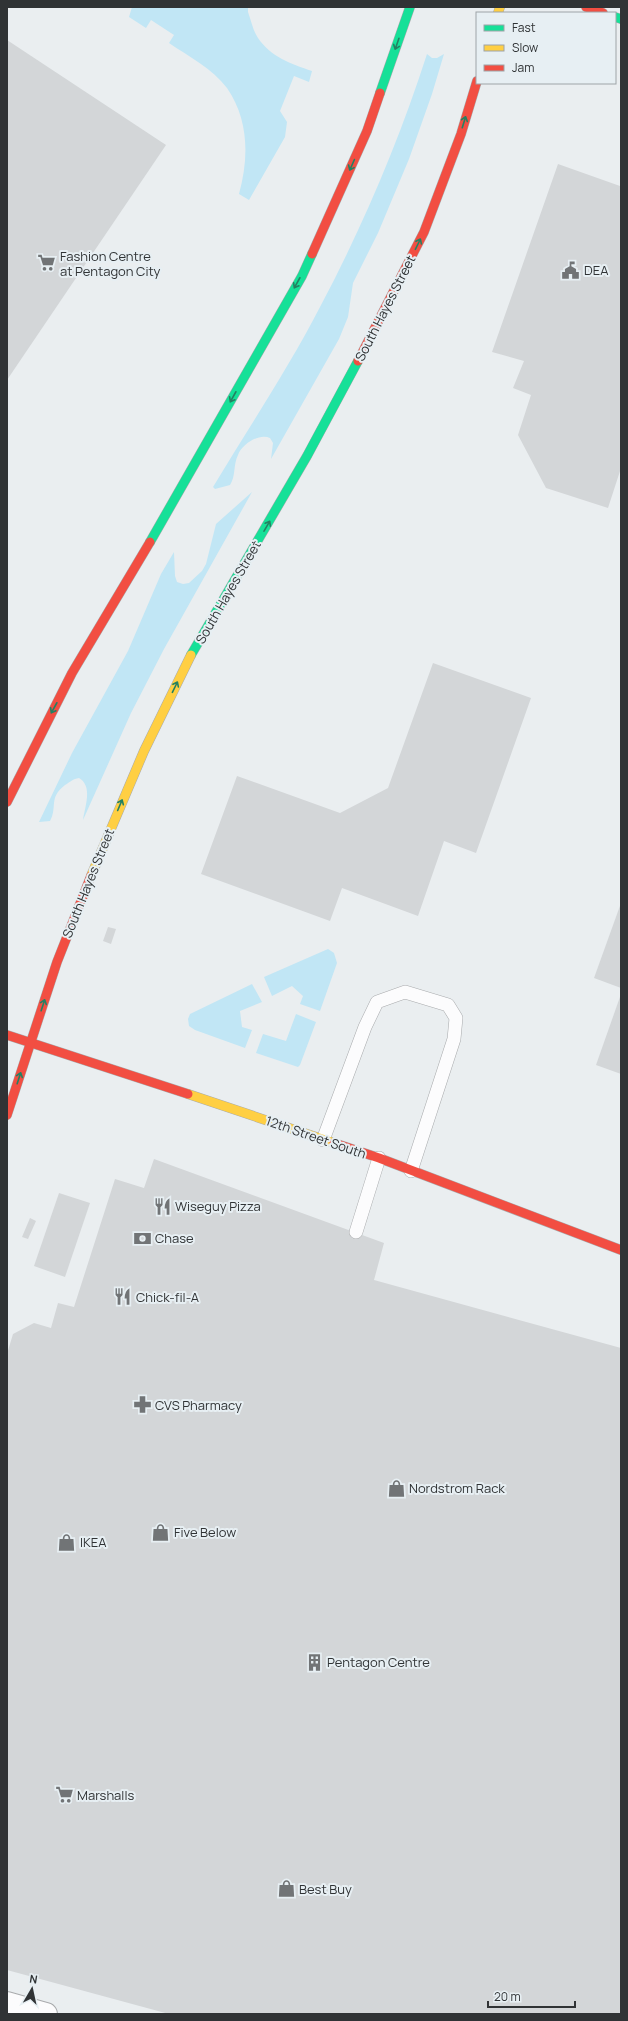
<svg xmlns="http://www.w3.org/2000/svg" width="628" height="2021" viewBox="0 0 628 2021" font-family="Manrope,sans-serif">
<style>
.green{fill:#c1e6f5}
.building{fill:#d3d6d8}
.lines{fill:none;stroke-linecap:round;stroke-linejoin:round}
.lane-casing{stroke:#a9abad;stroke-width:14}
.street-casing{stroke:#a9abad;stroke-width:24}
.fast-casing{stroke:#a9abad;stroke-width:10}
.slow-casing{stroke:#a9abad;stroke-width:10}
.jam-casing{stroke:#a9abad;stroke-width:10}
.lane{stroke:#fcfcfd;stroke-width:13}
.street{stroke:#fcfcfd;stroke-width:22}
.fast{stroke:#16e098;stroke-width:9}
.slow{stroke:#ffcf43;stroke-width:9}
.jam{stroke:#f24e42;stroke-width:9}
.oneway{stroke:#248162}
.labels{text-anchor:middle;stroke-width:4;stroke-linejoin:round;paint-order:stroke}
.poi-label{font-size:13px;fill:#303335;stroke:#e7eff3;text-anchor:start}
.street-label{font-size:13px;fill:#303335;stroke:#e7eff3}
</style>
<rect width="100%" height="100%" fill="#eaeef0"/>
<g class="green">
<path d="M132,7H248V12C251,20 253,31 258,38C271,57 291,64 312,71L309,82L294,76L280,111L287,122L285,137L249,200L239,194C249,158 249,120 227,88C213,69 188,56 169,43L174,35L151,20L146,28L129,17Z"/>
<path d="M427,54L432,58H437L444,54L432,94L409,159L378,233L353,283L348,317L339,339L271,459L273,443L270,438C259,433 242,444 238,455C233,465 236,476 230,485L215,489L213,487C249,427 288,369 320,307C363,226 399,141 427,54Z"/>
<path d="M252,492L164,649L131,713L83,820C85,806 93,786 79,778C73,779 70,782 65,785C48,798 58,807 50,821L39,822L72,753L128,651L161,574L174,552L175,576L177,582L183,584L189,583L202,571L206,564L216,524Z"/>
<polygon points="328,949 334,953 337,963 320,1011 300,1004 303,996 292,986 272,996 264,977"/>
<polygon points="252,984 262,1002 240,1011 242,1027 252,1030 245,1048 195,1030 189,1026 188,1019 190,1014"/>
<polygon points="296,1014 316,1022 300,1065 298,1067 256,1053 263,1034 286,1041"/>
</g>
<g class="building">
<polygon points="7,40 166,145 7,380"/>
<polygon points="558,164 620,186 621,188 621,468 608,508 546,488 518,435 531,395 513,388 524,361 492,352"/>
<polygon points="433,663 531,698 476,853 444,841 418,916 342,888 330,921 201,874 237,776 340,813 388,788"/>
<polygon points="621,903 621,988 594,978"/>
<polygon points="108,927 116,929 111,944 103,941"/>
<polygon points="621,994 621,1074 596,1065"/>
<polygon points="154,1159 384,1243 374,1280 621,1348 621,2014 169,2014 7,1970 7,1354 13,1334 34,1323 51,1328 58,1303 74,1307 115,1179 144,1188"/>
<polygon points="59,1193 90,1203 65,1277 34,1266"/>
<polygon points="30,1218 36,1221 28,1239 22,1237"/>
</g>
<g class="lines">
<defs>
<g id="lane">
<polyline points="323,1140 365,1027 377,1002 405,992 448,1005 456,1018 454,1039 411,1171"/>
<polyline points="356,1232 379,1158"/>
</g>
<polyline id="street" points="7,2003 46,2014"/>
<g id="fast">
<polyline points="615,17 621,19"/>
<polyline points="380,93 410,7"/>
<polyline points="150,542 302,276 312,254"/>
<polyline points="191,655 307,456 358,361"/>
</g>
<g id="slow">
<polyline points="498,13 500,7"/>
<polyline points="91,876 144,751 191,655"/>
<polyline points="188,1094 334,1143"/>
</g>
<g id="jam">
<polyline points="586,7 603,13"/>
<polyline points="312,254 367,131 380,93"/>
<polyline points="358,361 424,232 461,134 477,81"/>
<polyline points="7,802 72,673 150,542"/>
<polyline points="7,1035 188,1094"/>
<polyline points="7,1115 57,962 91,876"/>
<polyline points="334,1143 379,1158 621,1250"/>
</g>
</defs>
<use href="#lane" class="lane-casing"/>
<use href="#street" class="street-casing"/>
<use href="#fast" class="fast-casing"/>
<use href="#slow" class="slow-casing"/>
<use href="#jam" class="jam-casing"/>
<use href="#lane" class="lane"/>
<use href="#street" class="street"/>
<use href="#fast" class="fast"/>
<use href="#slow" class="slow"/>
<use href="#jam" class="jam"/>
</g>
<defs><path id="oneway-shaft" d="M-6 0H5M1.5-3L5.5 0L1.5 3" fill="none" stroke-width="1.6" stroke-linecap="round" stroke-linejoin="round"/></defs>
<g class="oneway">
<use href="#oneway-shaft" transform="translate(397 44) rotate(109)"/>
<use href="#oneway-shaft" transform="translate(464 122) rotate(-73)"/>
<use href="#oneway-shaft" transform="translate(352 165) rotate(114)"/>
<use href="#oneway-shaft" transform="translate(418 244) rotate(-64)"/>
<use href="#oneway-shaft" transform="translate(297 283) rotate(119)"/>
<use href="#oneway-shaft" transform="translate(233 397) rotate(119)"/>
<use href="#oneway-shaft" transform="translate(267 526) rotate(-60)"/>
<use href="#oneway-shaft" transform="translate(175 687) rotate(-64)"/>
<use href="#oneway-shaft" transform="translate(54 708) rotate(119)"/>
<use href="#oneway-shaft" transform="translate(120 805) rotate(-67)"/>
<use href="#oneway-shaft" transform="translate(43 1005) rotate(-72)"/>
<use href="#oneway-shaft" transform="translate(19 1078) rotate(-72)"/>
</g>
<defs>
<symbol id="supermarket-bare" viewBox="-9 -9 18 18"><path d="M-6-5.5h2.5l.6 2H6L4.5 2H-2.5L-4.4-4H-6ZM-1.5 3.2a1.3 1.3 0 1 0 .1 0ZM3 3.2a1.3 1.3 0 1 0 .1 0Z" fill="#717476" stroke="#e7eff3" stroke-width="2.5" paint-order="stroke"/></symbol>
<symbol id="civic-bare" viewBox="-9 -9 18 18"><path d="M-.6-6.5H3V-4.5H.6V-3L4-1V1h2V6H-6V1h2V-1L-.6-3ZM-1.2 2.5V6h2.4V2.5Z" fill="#717476" stroke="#e7eff3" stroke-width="2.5" paint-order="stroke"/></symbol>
<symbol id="restaurant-bare" viewBox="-9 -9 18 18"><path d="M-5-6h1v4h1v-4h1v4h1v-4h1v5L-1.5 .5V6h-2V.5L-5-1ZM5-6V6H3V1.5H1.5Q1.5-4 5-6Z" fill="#717476" stroke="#e7eff3" stroke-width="2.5" paint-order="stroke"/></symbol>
<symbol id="bank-bare" viewBox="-9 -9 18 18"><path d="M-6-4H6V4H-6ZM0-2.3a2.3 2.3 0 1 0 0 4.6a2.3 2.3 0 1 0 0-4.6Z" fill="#717476" stroke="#e7eff3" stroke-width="2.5" paint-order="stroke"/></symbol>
<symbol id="pharmacy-bare" viewBox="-9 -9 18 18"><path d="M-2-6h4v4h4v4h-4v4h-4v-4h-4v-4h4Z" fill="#717476" stroke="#e7eff3" stroke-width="2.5" paint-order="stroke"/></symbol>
<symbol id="shop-bare" viewBox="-9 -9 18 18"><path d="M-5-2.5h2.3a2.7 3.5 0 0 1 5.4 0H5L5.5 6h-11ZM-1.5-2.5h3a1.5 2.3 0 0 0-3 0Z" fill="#717476" stroke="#e7eff3" stroke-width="2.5" paint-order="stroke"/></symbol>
<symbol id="building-bare" viewBox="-9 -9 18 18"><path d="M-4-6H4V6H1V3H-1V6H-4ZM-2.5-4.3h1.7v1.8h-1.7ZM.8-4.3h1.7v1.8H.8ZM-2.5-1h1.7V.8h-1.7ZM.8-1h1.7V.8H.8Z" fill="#717476" stroke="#e7eff3" stroke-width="2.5" paint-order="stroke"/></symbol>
</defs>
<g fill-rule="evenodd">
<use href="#supermarket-bare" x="34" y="250" width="25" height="25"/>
<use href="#civic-bare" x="558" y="258" width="25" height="25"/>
<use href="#restaurant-bare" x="150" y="1194" width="25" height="25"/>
<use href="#bank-bare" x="130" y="1226" width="25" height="25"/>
<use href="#restaurant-bare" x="110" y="1284" width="25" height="25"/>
<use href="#pharmacy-bare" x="130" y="1392" width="25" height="25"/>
<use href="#shop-bare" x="384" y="1476" width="25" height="25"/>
<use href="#shop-bare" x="148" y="1520" width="25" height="25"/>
<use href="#shop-bare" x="54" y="1530" width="25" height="25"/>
<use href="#building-bare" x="302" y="1650" width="25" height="25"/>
<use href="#supermarket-bare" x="52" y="1782" width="25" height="25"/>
<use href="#shop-bare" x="274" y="1876" width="25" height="25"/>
</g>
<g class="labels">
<g class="poi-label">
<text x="60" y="261">Fashion Centre<tspan x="60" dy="15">at Pentagon City</tspan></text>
<text x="584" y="275">DEA</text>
<text x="175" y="1211">Wiseguy Pizza</text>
<text x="155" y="1243">Chase</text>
<text x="136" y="1302">Chick-fil-A</text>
<text x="155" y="1410">CVS Pharmacy</text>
<text x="409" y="1493">Nordstrom Rack</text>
<text x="174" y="1537">Five Below</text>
<text x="80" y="1547">IKEA</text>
<text x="327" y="1667">Pentagon Centre</text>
<text x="77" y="1800">Marshalls</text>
<text x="299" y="1894">Best Buy</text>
</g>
<g class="street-label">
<text transform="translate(385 308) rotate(-63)" y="5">South Hayes Street</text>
<text transform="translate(228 592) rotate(-60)" y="5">South Hayes Street</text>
<text transform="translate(88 883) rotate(-68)" y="5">South Hayes Street</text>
<text transform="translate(316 1137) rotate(19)" y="5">12th Street South</text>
</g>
</g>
<rect width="628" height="2021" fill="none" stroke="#303335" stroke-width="16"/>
<rect x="476" y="12" width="140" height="72" fill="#e7eff3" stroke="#9ea4a7"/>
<rect x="484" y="25" width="20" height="6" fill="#16e098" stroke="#9ea4a7"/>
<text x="512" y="32" font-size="12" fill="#303335">Fast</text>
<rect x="484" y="45" width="20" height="6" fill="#ffcf43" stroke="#9ea4a7"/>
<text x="512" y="52" font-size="12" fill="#303335">Slow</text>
<rect x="484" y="65" width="20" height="6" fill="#f24e42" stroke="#9ea4a7"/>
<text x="512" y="72" font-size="12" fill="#303335">Jam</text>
<g transform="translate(32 1989) rotate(9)" stroke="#e7eff3" stroke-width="3" paint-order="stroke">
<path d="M0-3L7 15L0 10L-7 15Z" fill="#303335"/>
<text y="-6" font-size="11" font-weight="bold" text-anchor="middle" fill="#303335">N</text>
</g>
<path d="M488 2001v6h87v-6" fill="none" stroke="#303335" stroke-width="2"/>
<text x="494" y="2001" font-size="12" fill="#303335" stroke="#e7eff3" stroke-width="3" paint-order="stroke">20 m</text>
</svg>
